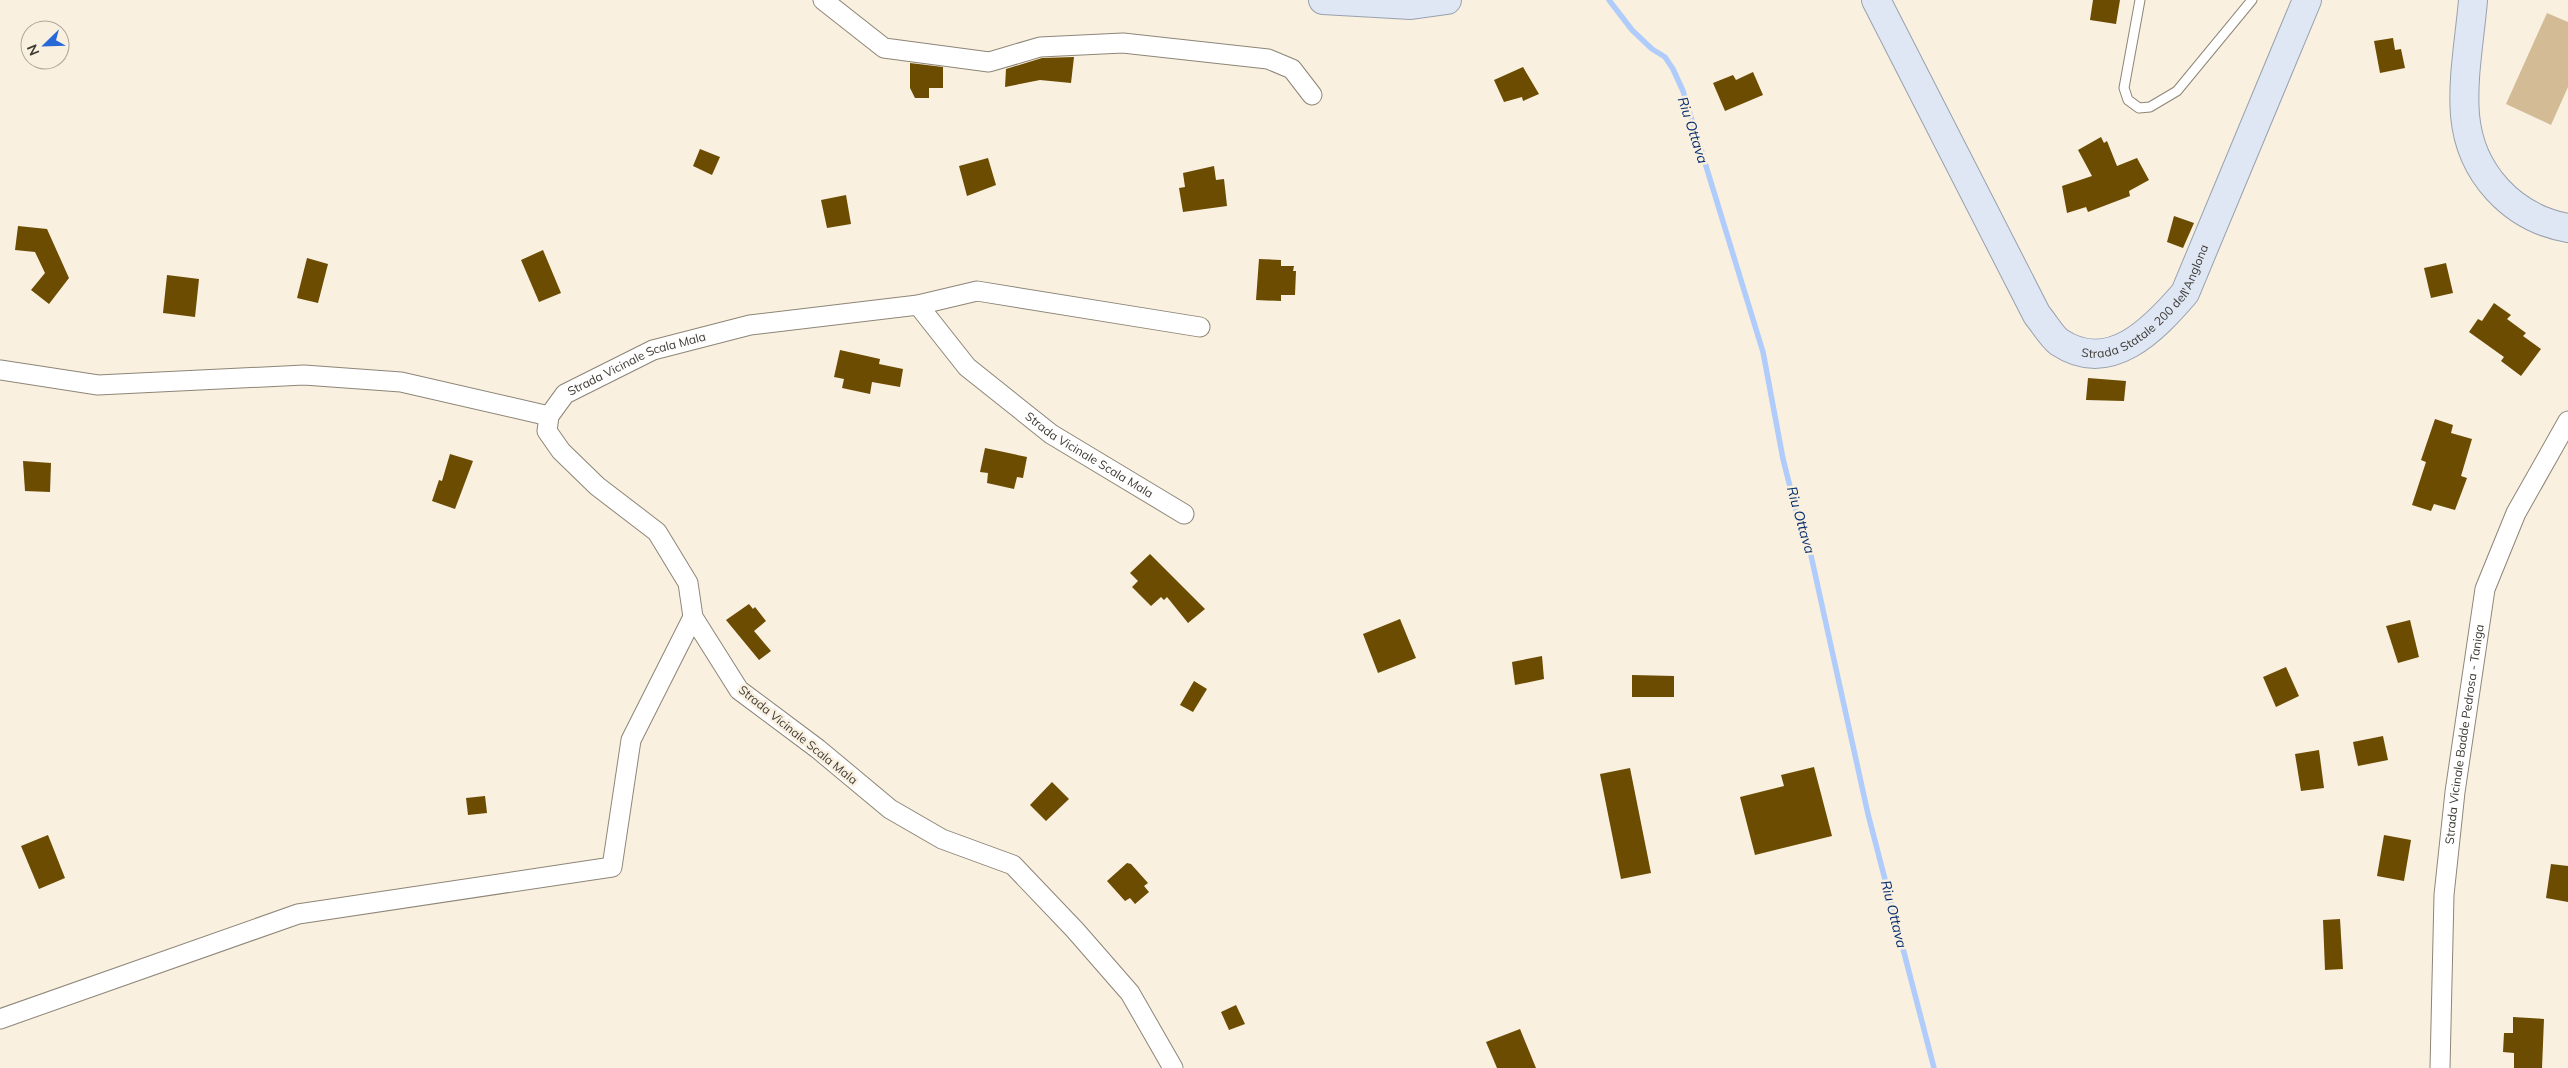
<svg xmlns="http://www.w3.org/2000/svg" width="2568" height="1068" viewBox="0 0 2568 1068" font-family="Mulish,sans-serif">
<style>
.green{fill:#d3bc95}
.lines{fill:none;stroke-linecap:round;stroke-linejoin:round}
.stream{stroke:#b0ccfb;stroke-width:5.5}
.building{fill:#6b4c00}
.lane-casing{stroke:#8d8577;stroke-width:11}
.street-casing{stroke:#8d8577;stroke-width:21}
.primary-casing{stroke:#98a0ad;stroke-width:30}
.lane{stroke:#fff;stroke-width:9}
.street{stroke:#fff;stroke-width:19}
.primary{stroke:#dfe7f5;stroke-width:28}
.labels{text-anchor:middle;stroke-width:5;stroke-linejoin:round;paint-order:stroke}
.street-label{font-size:12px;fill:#3d3933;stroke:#f9f0e0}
.water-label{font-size:14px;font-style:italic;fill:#062e6f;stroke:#f9f0e0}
</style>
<rect width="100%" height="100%" fill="#f9f0e0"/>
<polygon class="green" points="2547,13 2568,22 2568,87 2551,125 2506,104"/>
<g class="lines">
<polyline class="stream" points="1609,0 1632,30 1652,49 1665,57 1673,69 1683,91 1763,352 1783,459 1799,522 1810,551 1868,814 1934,1068"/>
</g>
<g class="building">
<polygon points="2093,0 2120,0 2116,24 2090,20"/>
<polygon points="2393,38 2395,50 2401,49 2405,68 2380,73 2374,41"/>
<polygon points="1074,57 1071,83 1040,80 1005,87 1006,69 1042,58"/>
<polygon points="910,63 943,67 943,88 929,88 929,98 915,98 910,88"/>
<polygon points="1523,67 1539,94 1523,101 1522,97 1504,102 1494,80"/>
<polygon points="1753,72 1763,95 1725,111 1713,83 1733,75 1736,80"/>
<polygon points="2101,137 2104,143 2107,141 2117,166 2137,158 2149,180 2129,191 2130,196 2088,212 2086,207 2067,213 2062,186 2092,176 2078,150"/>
<polygon points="700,149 720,157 712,175 693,166"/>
<polygon points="988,158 996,185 967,196 959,166"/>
<polygon points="1214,166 1216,180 1224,179 1227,206 1183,212 1179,188 1185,187 1183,173"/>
<polygon points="846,195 851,224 827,228 821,200"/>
<polygon points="2174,216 2194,223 2183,248 2167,242"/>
<polygon points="18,226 47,229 69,278 49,304 31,290 45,273 35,252 15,250"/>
<polygon points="543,250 561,293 539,302 521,260"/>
<polygon points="307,258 328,264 318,303 297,298"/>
<polygon points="1259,259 1281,260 1281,266 1294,266 1293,271 1296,271 1295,295 1281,295 1281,301 1256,300"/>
<polygon points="2446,263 2453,293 2431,298 2424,268"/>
<polygon points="167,275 199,279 195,317 163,313"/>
<polygon points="2494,303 2511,315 2507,319 2526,333 2523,336 2541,349 2521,376 2501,361 2504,357 2469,332 2478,319 2482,321"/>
<polygon points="840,350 880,359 879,364 903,369 900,387 872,382 870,394 842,388 844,379 834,377"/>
<polygon points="2088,378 2126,381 2124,401 2086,400"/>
<polygon points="2435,419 2453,425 2451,433 2472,439 2461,476 2467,478 2455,510 2434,504 2431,511 2412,505 2426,462 2421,460"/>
<polygon points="985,448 1027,457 1023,478 1017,477 1014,489 987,483 988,473 980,472"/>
<polygon points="450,454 473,461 455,509 432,501 439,480 442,481"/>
<polygon points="23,461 51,463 50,492 25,491"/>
<polygon points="1150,554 1205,609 1188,623 1167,597 1164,600 1161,597 1151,606 1132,587 1138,581 1130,573"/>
<polygon points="749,604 753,609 755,607 766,621 754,631 771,651 759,660 726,620"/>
<polygon points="1400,619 1416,658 1378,673 1363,634"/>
<polygon points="2410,620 2419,657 2398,663 2386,626"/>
<polygon points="1542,656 1544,679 1515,685 1512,662"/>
<polygon points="2286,667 2299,696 2276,707 2263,677"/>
<polygon points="1632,675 1674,676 1674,697 1632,697"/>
<polygon points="1194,681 1207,689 1193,712 1180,705"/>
<polygon points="2383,736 2388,760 2358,766 2353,742"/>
<polygon points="2319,750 2324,788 2301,791 2295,754"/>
<polygon points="1814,767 1832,836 1755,855 1740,797 1784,786 1781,775"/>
<polygon points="1630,768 1651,873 1621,879 1600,774"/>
<polygon points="1052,782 1069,799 1046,821 1030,805"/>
<polygon points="485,796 487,813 468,815 466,798"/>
<polygon points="48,835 65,878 39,889 21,846"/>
<polygon points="2384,835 2411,840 2404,881 2377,876"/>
<polygon points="1127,863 1131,864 1148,883 1144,886 1149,892 1135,904 1130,898 1125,901 1107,881"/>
<polygon points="2551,864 2568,866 2568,902 2546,898"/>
<polygon points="2340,919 2343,969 2325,970 2323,920"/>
<polygon points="1236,1005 1245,1024 1229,1030 1221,1012"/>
<polygon points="2513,1017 2544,1019 2542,1068 2514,1068 2514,1053 2503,1052 2504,1033 2513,1033"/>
<polygon points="1520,1029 1536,1068 1497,1068 1486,1042"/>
</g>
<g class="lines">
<defs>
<polyline id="lane" points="2140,0 2124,88 2128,100 2139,108 2150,107 2177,91 2252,0"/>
<g id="street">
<polyline points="823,0 884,48 989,62 1040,47 1123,43 1268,59 1292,69 1312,95"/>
<path id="s1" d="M918,305L967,367L1051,434L1184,514"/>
<polyline points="0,370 98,385 304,375 401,382 549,416"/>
<polyline points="0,1019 298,914 612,867 631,740 693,617"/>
<path id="s2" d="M1173,1068L1130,993L1075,930L1013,865L942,839L890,809L818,749L739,690L693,617L688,583L657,532L597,486L561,451L547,431L549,416L565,394L653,350L750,325L918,305L977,291L1200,327"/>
<path id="s3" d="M2440,1068L2444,895L2455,792L2485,589L2516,513L2568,421"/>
</g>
<g id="primary">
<polyline points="1323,0 1411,5 1447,0"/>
<path id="s4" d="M1876,0L2037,315C2044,323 2051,336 2059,342C2110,376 2154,329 2185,293L2307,0"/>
<path d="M2473,0C2470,37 2462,78 2465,115C2470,173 2512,218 2568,228"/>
</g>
</defs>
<use href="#lane" class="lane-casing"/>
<use href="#street" class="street-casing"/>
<use href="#primary" class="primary-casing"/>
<use href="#lane" class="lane"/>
<use href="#street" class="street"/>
<use href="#primary" class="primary"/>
</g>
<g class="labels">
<g class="street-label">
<text dy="4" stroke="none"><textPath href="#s4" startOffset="502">Strada Statale 200 dell'Anglona</textPath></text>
<text dy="4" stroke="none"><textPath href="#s2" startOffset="1039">Strada Vicinale Scala Mala</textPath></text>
<text dy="4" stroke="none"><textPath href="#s1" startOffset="230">Strada Vicinale Scala Mala</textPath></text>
<text dy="4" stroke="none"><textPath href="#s3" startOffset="335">Strada Vicinale Badde Pedrosa - Taniga</textPath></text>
<text transform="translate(798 735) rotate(39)" y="4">Strada Vicinale Scala Mala</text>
</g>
<g class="water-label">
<text transform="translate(1693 130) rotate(72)" y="5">Riu Ottava</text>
<text transform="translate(1801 520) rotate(74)" y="5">Riu Ottava</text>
<text transform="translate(1894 914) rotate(76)" y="5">Riu Ottava</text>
</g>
</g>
<g transform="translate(45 45) rotate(247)"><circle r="24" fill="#f9f0e0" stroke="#aea79b"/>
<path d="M0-4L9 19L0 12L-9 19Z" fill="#2769d6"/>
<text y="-8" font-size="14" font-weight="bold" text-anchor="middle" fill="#3d3933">N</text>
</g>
</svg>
